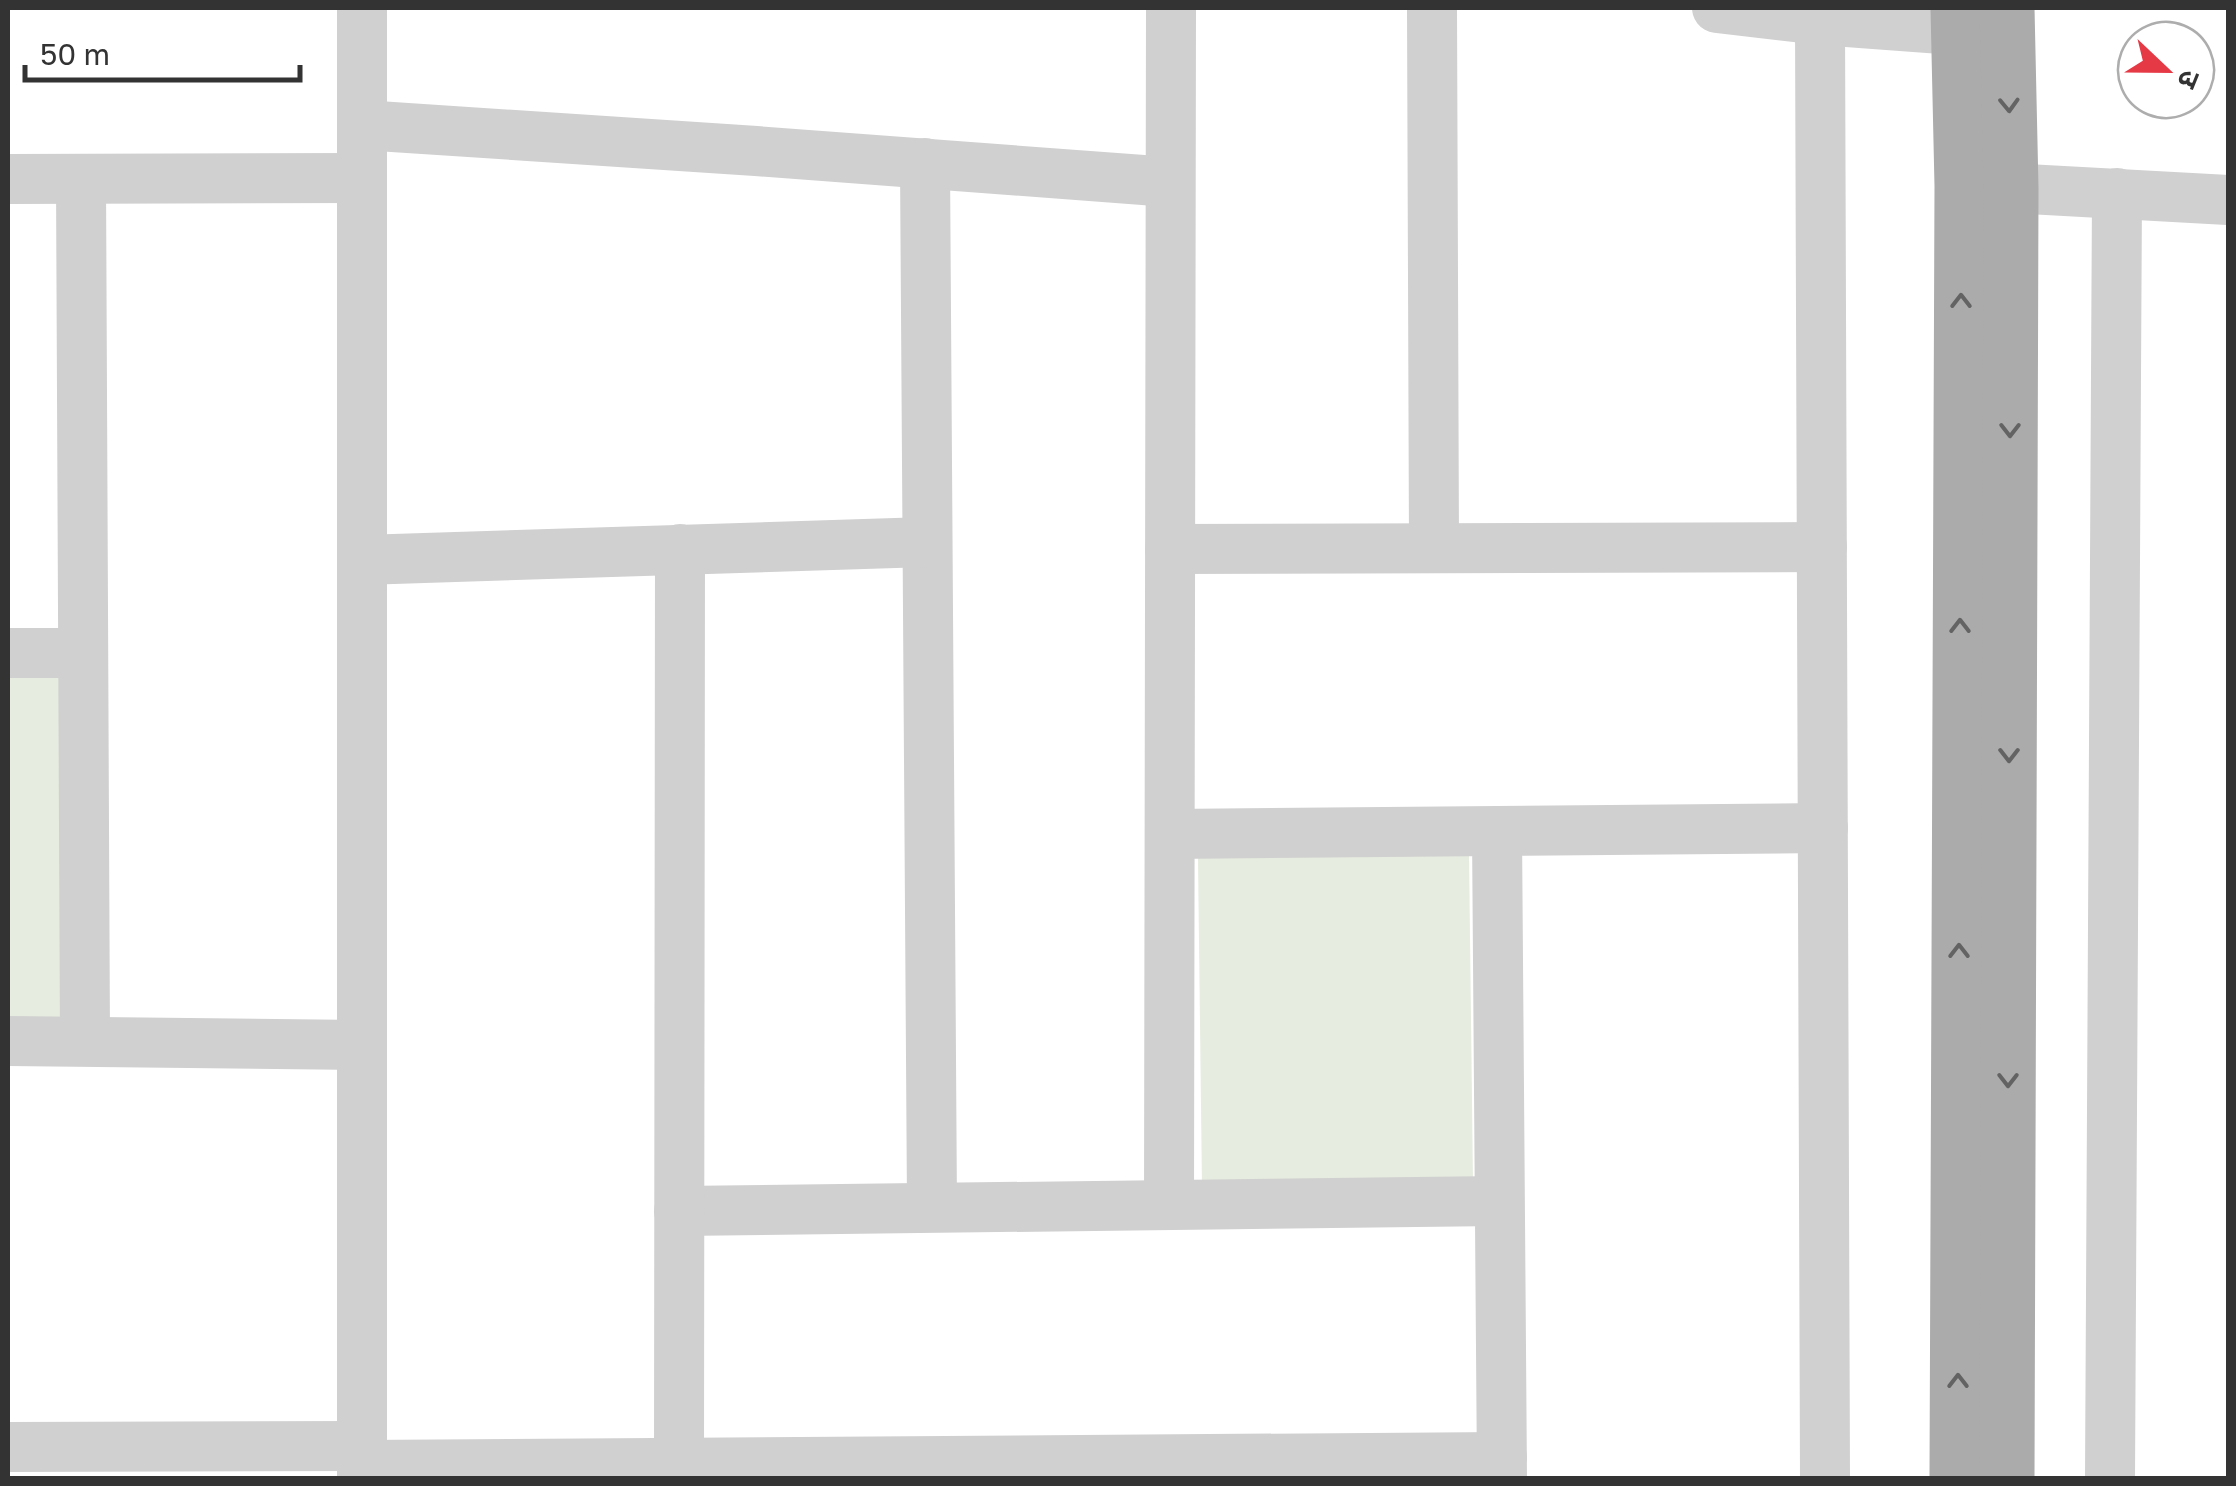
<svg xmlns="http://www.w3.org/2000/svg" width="2236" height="1486" viewBox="0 0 2236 1486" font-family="'Golos Text','Noto Sans Devanagari',sans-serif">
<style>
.green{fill:#e6ecdf}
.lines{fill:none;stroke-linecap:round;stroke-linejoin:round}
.minor{stroke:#d0d0d0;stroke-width:50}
.major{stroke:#ababab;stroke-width:55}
.oneway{stroke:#636363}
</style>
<rect width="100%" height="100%" fill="#fff"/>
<g class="green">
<polygon points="61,675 64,1022 8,1023 8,676"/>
<polygon points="1469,854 1473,1183 1202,1187 1198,858"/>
</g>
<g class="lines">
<g class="minor">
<polyline points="1432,8 1434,548"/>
<polyline points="1717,8 1820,20 1996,33"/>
<polyline points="1820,20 1825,1478"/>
<polyline points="362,125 756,151 1170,182"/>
<polyline points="925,163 932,1207"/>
<polyline points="8,179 362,178"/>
<polyline points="81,179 85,1041"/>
<polyline points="1972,186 2228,200"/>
<polyline points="1170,549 1822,547"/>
<polyline points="362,560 927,542"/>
<polyline points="8,653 82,653"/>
<polyline points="1497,831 1502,1478"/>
<polyline points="1170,834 1823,828"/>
<polyline points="8,1041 362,1045"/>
<polyline points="1169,1204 1171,8"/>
<polyline points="679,1211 1499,1201"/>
<polyline points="8,1447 362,1446"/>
<polyline points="679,1463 680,549"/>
<polyline points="362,1465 1502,1457"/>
<polyline points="362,1478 362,8"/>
<polyline points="2110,1478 2117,193"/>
</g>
<g class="major">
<polyline points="1957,1478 1962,186 1958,8"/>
<polyline points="2007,1478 2011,188 2007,8"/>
</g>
</g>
<defs><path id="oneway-chevron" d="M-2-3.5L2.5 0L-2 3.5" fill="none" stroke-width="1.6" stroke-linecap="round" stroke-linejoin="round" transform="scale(2.5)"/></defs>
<g class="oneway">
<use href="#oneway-chevron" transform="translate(2009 105) rotate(88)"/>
<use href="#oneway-chevron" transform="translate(1961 301) rotate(-90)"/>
<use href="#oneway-chevron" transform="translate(2010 430) rotate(90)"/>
<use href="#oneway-chevron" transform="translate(1960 626) rotate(-90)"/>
<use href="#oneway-chevron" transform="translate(2009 755) rotate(90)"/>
<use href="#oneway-chevron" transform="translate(1959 951) rotate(-90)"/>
<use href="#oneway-chevron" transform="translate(2008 1080) rotate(90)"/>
<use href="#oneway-chevron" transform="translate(1958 1381) rotate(-90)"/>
</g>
<rect width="2236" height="1486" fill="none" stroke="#333333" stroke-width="20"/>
<g transform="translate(2166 70) rotate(112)"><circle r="48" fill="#ffffff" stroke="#adadad" stroke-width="2.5"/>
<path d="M0-8L18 38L0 25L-18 38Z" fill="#e63946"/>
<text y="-15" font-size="28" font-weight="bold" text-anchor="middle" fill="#333333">उ</text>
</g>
<path d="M25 65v15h275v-15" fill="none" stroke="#333333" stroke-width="5"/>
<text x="40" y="65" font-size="30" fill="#333333" stroke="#ffffff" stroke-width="8" paint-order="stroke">50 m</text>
</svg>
